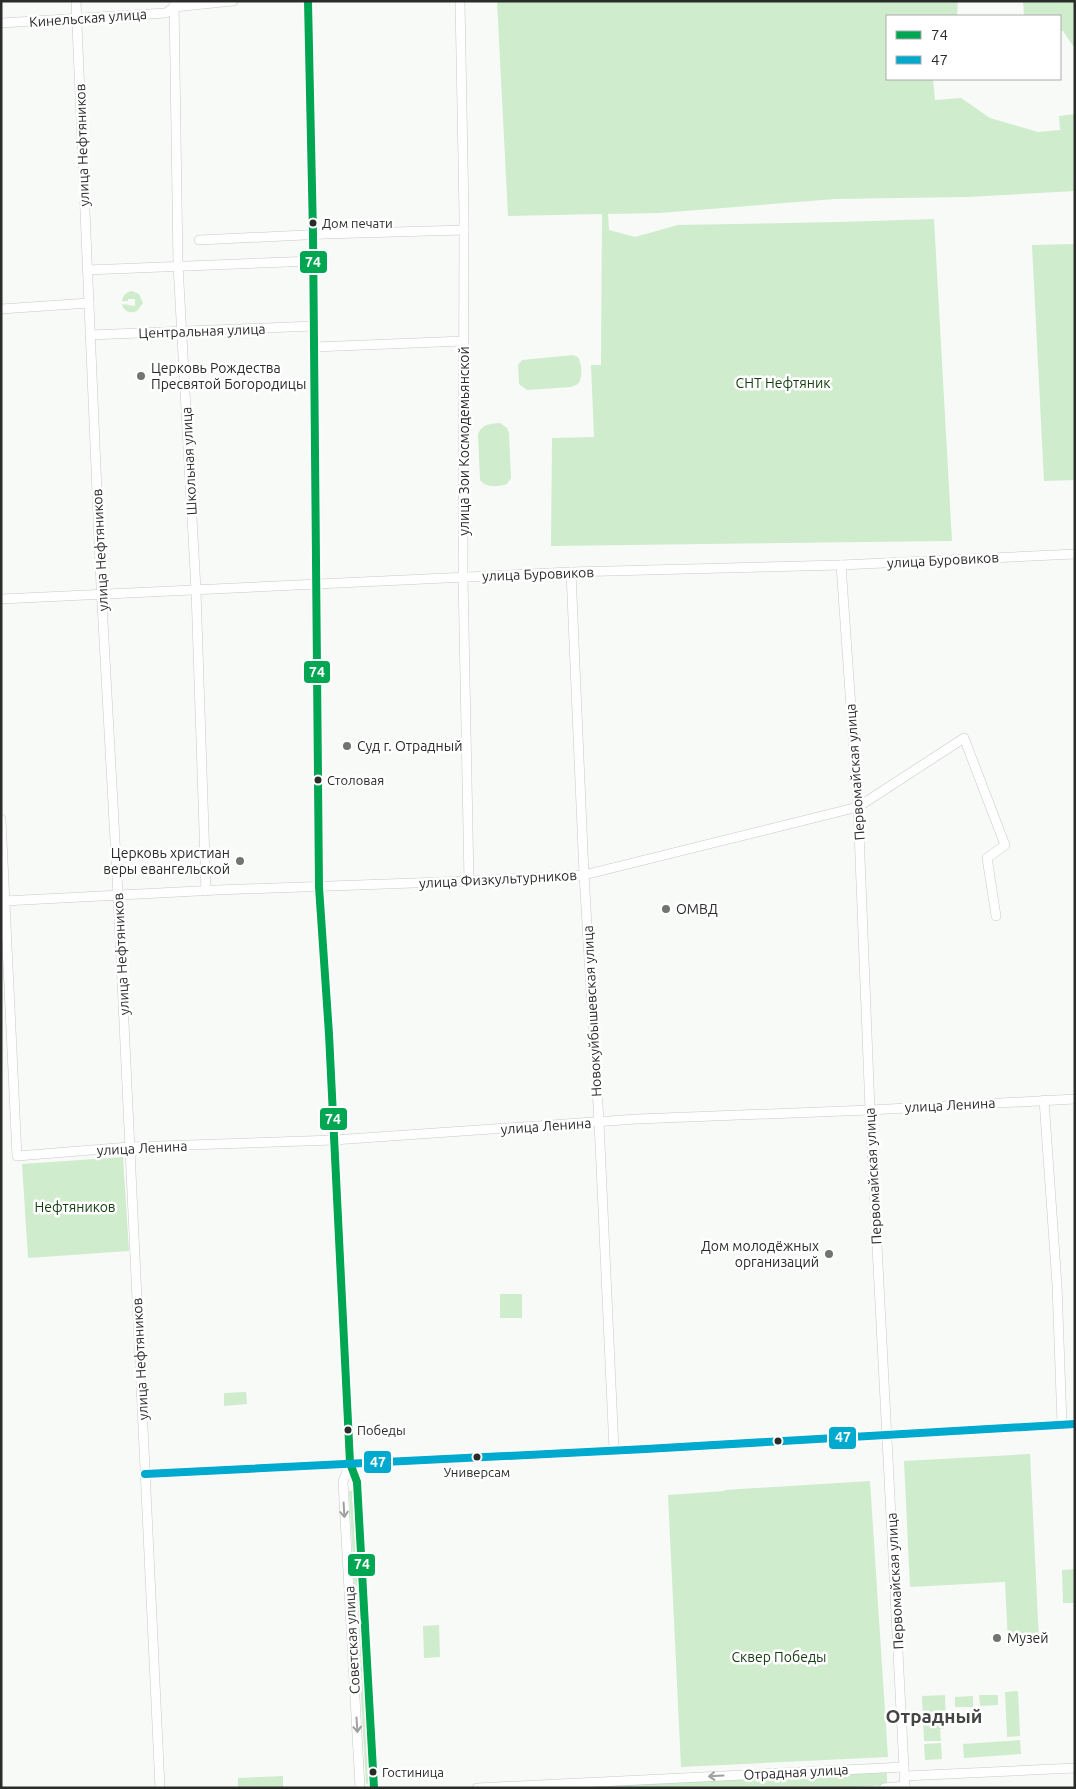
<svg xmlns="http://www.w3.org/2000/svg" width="1076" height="1789" viewBox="0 0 1076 1789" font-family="Ubuntu,sans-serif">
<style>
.green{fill:#cfeccd}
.water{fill:#c4d4f4}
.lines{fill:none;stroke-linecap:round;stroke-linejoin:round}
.minor-casing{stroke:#c7c9c7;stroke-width:10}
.minor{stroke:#fefefe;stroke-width:9}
.bus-1-casing{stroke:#fff;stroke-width:11}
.bus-2-casing{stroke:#fff;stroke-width:11}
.bus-1{stroke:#00a651;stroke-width:8}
.bus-2{stroke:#00a9ce;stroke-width:8}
.oneway{stroke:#9fa09f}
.bus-dot{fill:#2a2c2a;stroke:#fff;stroke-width:2}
.poi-dot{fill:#727472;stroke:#fff;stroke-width:2}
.labels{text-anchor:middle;stroke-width:5;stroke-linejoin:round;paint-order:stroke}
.bus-label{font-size:13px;fill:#2a2c2a;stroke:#fff;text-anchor:start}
.street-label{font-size:14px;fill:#2a2c2a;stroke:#fff}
.poi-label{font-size:14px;fill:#2a2c2a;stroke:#fff;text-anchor:start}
.park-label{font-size:14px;fill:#123e10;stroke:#fff}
.district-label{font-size:19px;font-weight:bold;fill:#434643;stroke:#fff}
.line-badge{stroke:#fff;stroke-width:2}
.badge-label{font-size:14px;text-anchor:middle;font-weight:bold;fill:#fff}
</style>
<rect width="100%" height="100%" fill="#f8faf8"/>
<g class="green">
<polygon points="497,1 958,1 957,16 887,16 887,79 933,79 935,100 961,98 990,118 1038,132 1060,130 1059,116 1075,114 1075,191 967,197 835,199 659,213 608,214 609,230 635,237 678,225 840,222 934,219 952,541 551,546 552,438 594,437 591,365 601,365 602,214 508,216"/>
<polygon points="1023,1 1075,1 1075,45 1073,46 1063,31 1060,31 1060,16 1024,16"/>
<polygon points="1075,244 1075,480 1044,481 1032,245"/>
<path d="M132,291L139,294L143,303L137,311C130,314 124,312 122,304L135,306V299H128V301H122C123,295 126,292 132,291Z"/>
<path d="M573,355L578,357C582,365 583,377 578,384L571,387L527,390L519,384L518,365L522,360Z"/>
<path d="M500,423L507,428L509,433L511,478L507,484C498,487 486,488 480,480L478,435C481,424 490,424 500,423Z"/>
<polygon points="123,1157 129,1251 28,1258 22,1164"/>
<rect x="500" y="1294" width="22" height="24"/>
<polygon points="246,1392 247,1404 224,1406 224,1393"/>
<polygon points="1030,1454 1039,1640 1008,1641 1005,1582 910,1587 904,1461"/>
<polygon points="870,1481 888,1757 681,1767 668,1495 725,1491 724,1490"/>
<polygon points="349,1491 352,1491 369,1783 366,1784"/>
<polygon points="1075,1569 1075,1603 1063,1603 1062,1570"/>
<polygon points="439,1625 440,1657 424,1658 423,1626"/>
<polygon points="1018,1691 1020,1736 1007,1737 1005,1692"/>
<polygon points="945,1695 946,1728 940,1729 941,1741 924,1741 922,1696"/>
<polygon points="979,1695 998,1695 998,1705 980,1706"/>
<polygon points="973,1696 973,1707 955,1707 955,1697"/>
<polygon points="1020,1740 1021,1754 964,1758 963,1744"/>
<polygon points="941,1743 942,1759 925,1760 924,1744"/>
<polygon points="887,1771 887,1785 834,1788 563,1788"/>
<polygon points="283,1776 283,1788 238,1788 238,1778"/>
</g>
<rect class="water" x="972" y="1714" width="10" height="11"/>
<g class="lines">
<defs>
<g id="minor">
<polyline points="76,1 101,585 118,895 160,1788"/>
<polyline points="174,1 178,265 196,590 206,891"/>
<polyline points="308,1 313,234 319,887 329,1034 350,1463 357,1482 374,1788"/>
<polyline points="460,1 464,215 463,577 469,881"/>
<polyline points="1,23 166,13 174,7 233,1"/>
<polyline points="199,240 325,234 464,230"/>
<polyline points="87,270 313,261"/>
<polyline points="1,309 89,303"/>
<polyline points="90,335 313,326"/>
<polyline points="314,347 464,341"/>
<polyline points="841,565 858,807 870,1110 905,1788"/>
<polyline points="571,572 584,875 599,1122 614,1450"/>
<polyline points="1,599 571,572 841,565 1075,554"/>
<polyline points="1,819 17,1156 129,1147 334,1140 637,1119 870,1110 1075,1099"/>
<polyline points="4,901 217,890 469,881 584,875 858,807 964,738 1005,845 987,858 996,916"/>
<polyline points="1044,1100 1057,1285 1062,1424"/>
<polyline points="350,1463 343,1482 360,1788"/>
<polyline points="145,1474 646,1449 1075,1424"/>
<polyline points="905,1776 1075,1768"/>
<polyline points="477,1788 904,1767"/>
<polyline points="884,1788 905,1786"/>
</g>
</defs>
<use href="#minor" class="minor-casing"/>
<use href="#minor" class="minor"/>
<defs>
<polyline id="bus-1" points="308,1 313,234 319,887 329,1034 350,1463 357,1482 374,1788"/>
<polyline id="bus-2" points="145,1474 646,1449 1075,1424"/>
</defs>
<use href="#bus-1" class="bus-1-casing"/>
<use href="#bus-2" class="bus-2-casing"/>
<use href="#bus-1" class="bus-1"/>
<use href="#bus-2" class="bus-2"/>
</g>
<defs><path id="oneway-shaft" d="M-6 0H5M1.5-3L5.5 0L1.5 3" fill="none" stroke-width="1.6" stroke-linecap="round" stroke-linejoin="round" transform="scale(1.25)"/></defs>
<g class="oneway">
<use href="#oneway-shaft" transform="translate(344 1510) rotate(87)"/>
<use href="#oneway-shaft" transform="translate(357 1725) rotate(86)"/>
<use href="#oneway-shaft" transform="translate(716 1776) rotate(177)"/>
</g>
<g class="bus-dot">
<circle cx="313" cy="223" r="4.5"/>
<circle cx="318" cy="780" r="4.5"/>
<circle cx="348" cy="1430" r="4.5"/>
<circle cx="778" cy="1441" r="4.5"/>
<circle cx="477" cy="1457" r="4.5"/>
<circle cx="373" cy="1772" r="4.5"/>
</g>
<g class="poi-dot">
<circle cx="141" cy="376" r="5"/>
<circle cx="347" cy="746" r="5"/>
<circle cx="240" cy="861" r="5"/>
<circle cx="666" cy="909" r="5"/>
<circle cx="829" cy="1254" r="5"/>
<circle cx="997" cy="1638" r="5"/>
</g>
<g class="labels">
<g class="bus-label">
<text x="322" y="228">Дом печати</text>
<text x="327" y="785">Столовая</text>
<text x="357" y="1435">Победы</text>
<text x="477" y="1477" text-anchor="middle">Универсам</text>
<text x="382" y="1777">Гостиница</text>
</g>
<g class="street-label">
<text transform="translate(88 18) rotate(-4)" y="5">Кинельская улица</text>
<text transform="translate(82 145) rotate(-92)" y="5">улица Нефтяников</text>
<text transform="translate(202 331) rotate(-2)" y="5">Центральная улица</text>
<text transform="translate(464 441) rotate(-90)" y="5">улица Зои Космодемьянской</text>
<text transform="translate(189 461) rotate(-93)" y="5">Школьная улица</text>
<text transform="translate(100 550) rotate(-93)" y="5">улица Нефтяников</text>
<text transform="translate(943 560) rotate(-3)" y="5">улица Буровиков</text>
<text transform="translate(538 574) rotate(-2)" y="5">улица Буровиков</text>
<text transform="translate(855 772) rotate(-94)" y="5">Первомайская улица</text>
<text transform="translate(498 879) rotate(-3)" y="5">улица Физкультурников</text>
<text transform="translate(121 954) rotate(-93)" y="5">улица Нефтяников</text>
<text transform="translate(592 1011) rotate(-93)" y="5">Новокуйбышевская улица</text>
<text transform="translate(950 1105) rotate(-3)" y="5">улица Ленина</text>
<text transform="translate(546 1126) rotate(-4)" y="5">улица Ленина</text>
<text transform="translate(142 1148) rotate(-3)" y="5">улица Ленина</text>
<text transform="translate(873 1176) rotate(-93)" y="5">Первомайская улица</text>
<text transform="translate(140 1359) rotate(-93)" y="5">улица Нефтяников</text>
<text transform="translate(895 1581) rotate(-93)" y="5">Первомайская улица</text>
<text transform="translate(352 1640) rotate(-93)" y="5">Советская улица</text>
<text transform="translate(796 1772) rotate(-3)" y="5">Отрадная улица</text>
</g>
<g class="poi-label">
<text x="151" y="373">Церковь Рождества<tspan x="151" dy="16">Пресвятой Богородицы</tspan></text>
<text x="357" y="751">Суд г. Отрадный</text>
<text x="230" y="858" text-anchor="end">Церковь христиан<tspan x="230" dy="16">веры евангельской</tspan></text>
<text x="676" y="914">ОМВД</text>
<text x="819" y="1251" text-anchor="end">Дом молодёжных<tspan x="819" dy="16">организаций</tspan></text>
<text x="1007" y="1643">Музей</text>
</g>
<g class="park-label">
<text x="783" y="388">СНТ Нефтяник</text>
<text x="75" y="1212">Нефтяников</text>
<text x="779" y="1662">Сквер Победы</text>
</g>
<g class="district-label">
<text x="934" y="1723">Отрадный</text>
</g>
</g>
<g class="line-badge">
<rect x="299" y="250" width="29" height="24" rx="5" fill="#00a651"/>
<rect x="303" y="660" width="28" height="24" rx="5" fill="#00a651"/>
<rect x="319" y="1107" width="29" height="24" rx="5" fill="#00a651"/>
<rect x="828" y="1426" width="29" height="24" rx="5" fill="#00a9ce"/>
<rect x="363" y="1450" width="29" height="24" rx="5" fill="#00a9ce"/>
<rect x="347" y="1553" width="29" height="24" rx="5" fill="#00a651"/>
</g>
<g class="badge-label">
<text x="313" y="267">74</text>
<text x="317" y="677">74</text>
<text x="333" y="1124">74</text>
<text x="843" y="1442">47</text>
<text x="378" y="1467">47</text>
<text x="362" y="1569">74</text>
</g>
<rect width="1076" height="1789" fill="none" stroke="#2a2c2a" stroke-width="5"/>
<rect x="886" y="15" width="175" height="65" fill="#ffffff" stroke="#aaabaa"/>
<rect x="896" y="31" width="25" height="8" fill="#00a651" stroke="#aaabaa"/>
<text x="931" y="40" font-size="15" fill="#2a2c2a">74</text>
<rect x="896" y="56" width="25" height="8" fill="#00a9ce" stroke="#aaabaa"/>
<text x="931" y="65" font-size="15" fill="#2a2c2a">47</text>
</svg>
